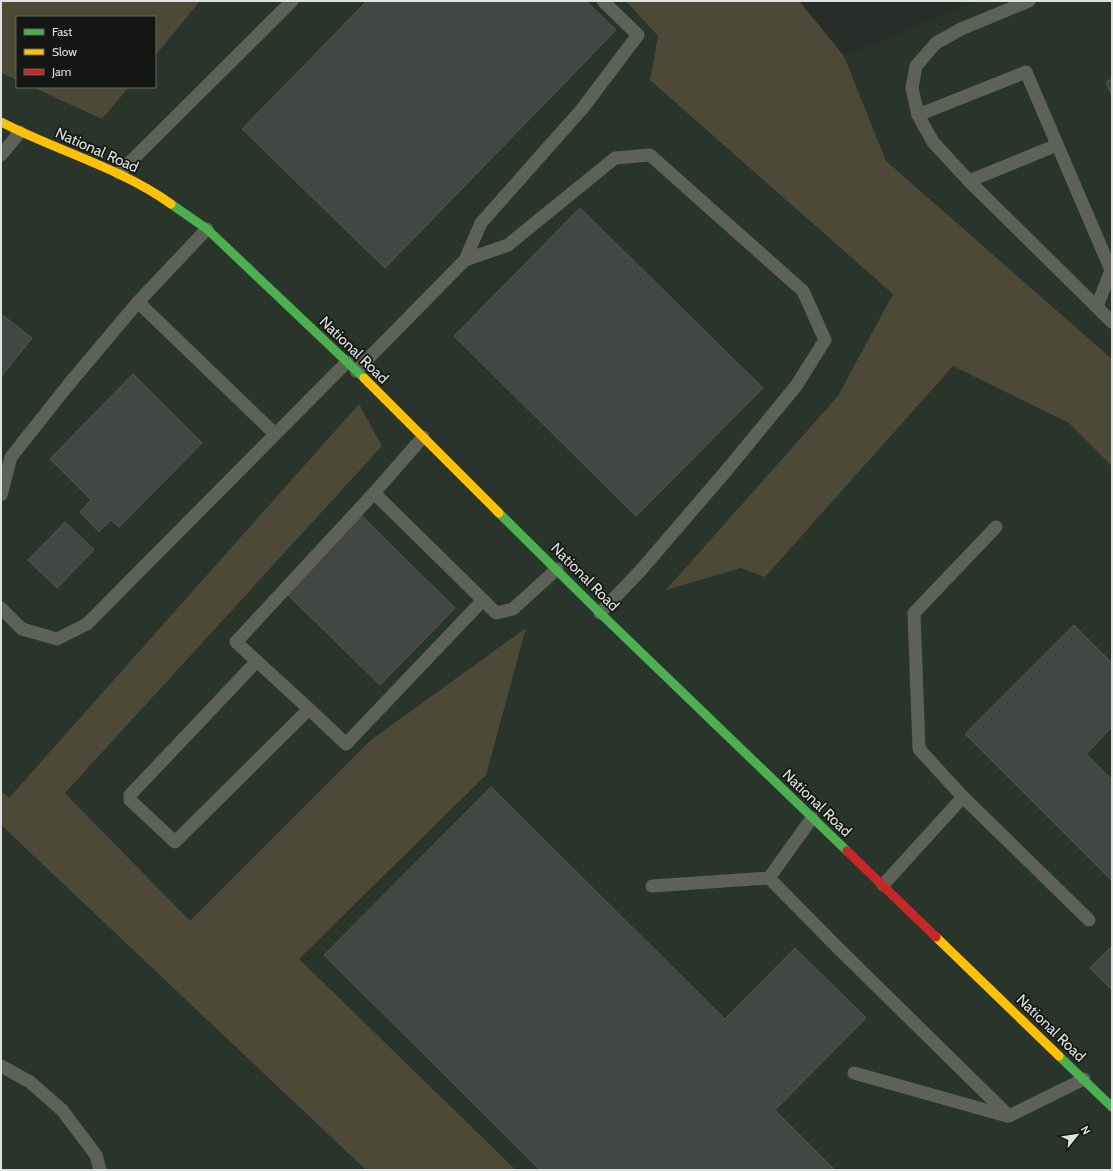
<svg xmlns="http://www.w3.org/2000/svg" width="1113" height="1171" viewBox="0 0 1113 1171" font-family="Cabin,sans-serif">
<style>
.built{fill:#29352b}
.green{fill:#4c4a37}
.building{fill:#434744;stroke:#525653}
.lines{fill:none;stroke-linecap:round;stroke-linejoin:round}
.lane{stroke:#5d6157;stroke-width:13}
.fast{stroke:#4caf50;stroke-width:9}
.slow{stroke:#ffc107;stroke-width:9}
.jam{stroke:#c62828;stroke-width:9}
.labels{text-anchor:middle;stroke-width:3.5;stroke-linejoin:round;paint-order:stroke}
.street-label{font-size:15px;fill:#dee3df;stroke:#131613}
</style>
<rect width="100%" height="100%" fill="#292d29"/>
<g class="built">
<polygon points="200,1 626,1 658,36 844,56 976,1 1112,1 1112,1170 516,1170 298,959 486,775 371,740 190,921 65,793 382,446 8,798 1,791 1,73 17,80 17,87 32,87 102,119 129,87 155,87 155,56"/>
<polygon points="1,825 366,1170 1,1170"/>
</g>
<g class="green">
<polygon points="1,1 200,1 155,56 155,17 17,17 17,80 1,73"/>
<polygon points="626,1 799,1 844,56 886,161 1112,359 1112,466 1069,423 953,366 765,577 741,568 666,590 838,396 893,294 650,80 658,36"/>
<polygon points="32,87 129,87 102,119"/>
<polygon points="359,404 382,446 65,793 190,921 371,740 526,628 486,775 299,959 516,1170 366,1170 1,825 1,791 9,798"/>
</g>
<g class="building">
<polygon points="367,1 586,1 616,30 385,268 242,129"/>
<polygon points="1112,79 1112,96 1106,82"/>
<polygon points="580,208 763,388 636,516 454,336"/>
<polygon points="1,314 32,338 1,377"/>
<polygon points="133,374 202,443 119,527 111,520 99,532 80,512 91,500 50,459"/>
<polygon points="362,516 455,608 380,685 286,593"/>
<polygon points="65,522 94,550 57,588 28,560"/>
<polygon points="1074,625 1112,663 1112,727 1086,754 1112,780 1112,881 965,734"/>
<polygon points="491,787 725,1019 795,948 866,1018 775,1110 835,1170 540,1170 324,955"/>
<polygon points="1112,946 1112,990 1090,968"/>
</g>
<g class="lines">
<g class="lane">
<polyline points="1029,1 961,29 936,43 916,66 912,88 918,115 933,142 969,181 1112,322"/>
<polyline points="918,115 1026,72 1111,270 1097,307"/>
<polyline points="1,155 20,132"/>
<polyline points="119,173 292,1"/>
<polyline points="969,181 1057,145"/>
<polyline points="207,229 138,302 275,434"/>
<polyline points="465,260 508,245 615,158 650,155 803,291 825,340 796,386 726,471 641,570 600,613"/>
<polyline points="356,371 465,260 481,223 582,109 638,35 603,1"/>
<polyline points="423,437 374,493 483,600 496,613 513,609 557,569"/>
<polyline points="1,495 11,457 69,384 138,302"/>
<polyline points="996,527 914,613 919,749 963,797 1089,920"/>
<polyline points="1,608 22,629 57,639 87,624 347,362"/>
<polyline points="257,661 130,795 130,800 175,842 309,709 236,642 374,493"/>
<polyline points="309,709 346,744 483,600"/>
<polyline points="769,878 837,947 1009,1116 1084,1079"/>
<polyline points="883,885 963,797"/>
<polyline points="652,886 769,878 812,818"/>
<polyline points="1,1066 30,1082 62,1110 96,1155 100,1170"/>
<polyline points="854,1073 1007,1116"/>
</g>
<g class="fast">
<polyline points="171,204 207,229 364,378"/>
<polyline points="499,513 600,613 847,851"/>
<polyline points="1059,1056 1112,1107"/>
</g>
<g class="slow">
<path d="M1,122C57,151 119,167 171,204"/>
<polyline points="364,378 499,513"/>
<polyline points="936,937 1059,1056"/>
</g>
<polyline class="jam" points="847,851 936,937"/>
</g>
<g class="labels">
<g class="street-label">
<text transform="translate(97 150) rotate(24)" y="5">National Road</text>
<text transform="translate(354 350) rotate(44)" y="5">National Road</text>
<text transform="translate(585 577) rotate(45)" y="5">National Road</text>
<text transform="translate(817 803) rotate(44)" y="5">National Road</text>
<text transform="translate(1051 1028) rotate(44)" y="5">National Road</text>
</g>
</g>
<rect width="1113" height="1171" fill="none" stroke="#dee3df" stroke-width="4"/>
<rect x="16" y="16" width="140" height="72" fill="#131613" stroke="#646865"/>
<rect x="24" y="29" width="20" height="6" fill="#4caf50" stroke="#646865"/>
<text x="52" y="36" font-size="12" fill="#dee3df">Fast</text>
<rect x="24" y="49" width="20" height="6" fill="#ffc107" stroke="#646865"/>
<text x="52" y="56" font-size="12" fill="#dee3df">Slow</text>
<rect x="24" y="69" width="20" height="6" fill="#c62828" stroke="#646865"/>
<text x="52" y="76" font-size="12" fill="#dee3df">Jam</text>
<g transform="translate(1077 1135) rotate(60)" stroke="#131613" stroke-width="3" paint-order="stroke">
<path d="M0-3L7 15L0 10L-7 15Z" fill="#dee3df"/>
<text y="-6" font-size="11" font-weight="bold" text-anchor="middle" fill="#dee3df">N</text>
</g>
</svg>
